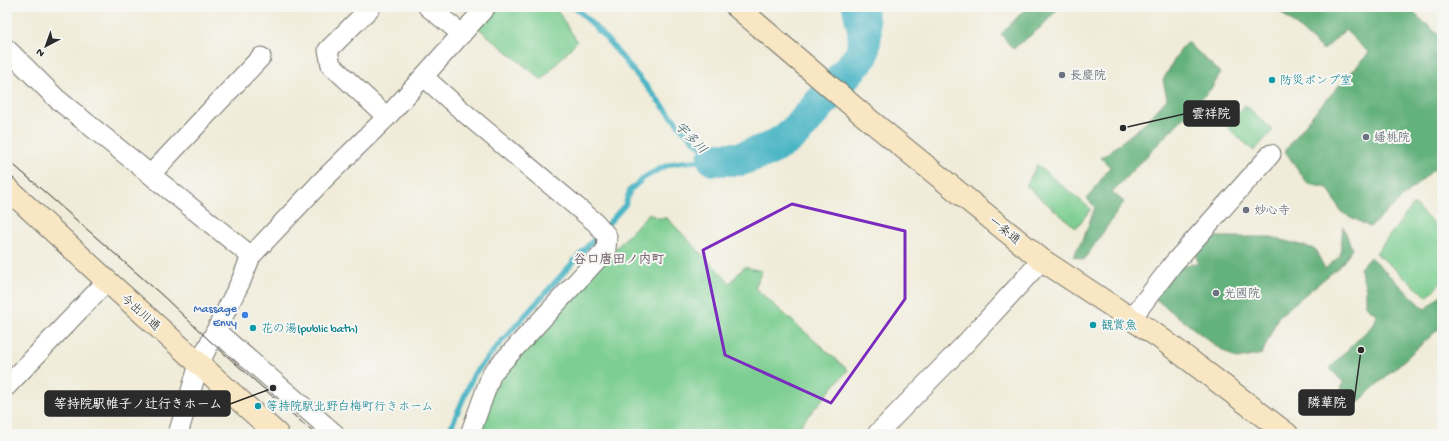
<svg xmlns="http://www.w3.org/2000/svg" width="1449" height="441" viewBox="0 0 1449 441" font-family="'Gochi Hand','Klee One',sans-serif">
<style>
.green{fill:#7bce91;stroke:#537c5e}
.forest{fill:#64b17b;stroke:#486e53}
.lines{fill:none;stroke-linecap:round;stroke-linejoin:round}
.stream{stroke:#47b4c4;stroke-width:5.5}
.river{stroke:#47b4c4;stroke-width:34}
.street-casing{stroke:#706f68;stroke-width:21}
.secondary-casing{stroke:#706f68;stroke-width:24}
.street{stroke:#fff;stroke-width:19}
.secondary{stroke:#f9e7c3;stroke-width:22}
.tram{stroke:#2b2b2b;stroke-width:1}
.marked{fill:none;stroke:#7b2cbf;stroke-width:3;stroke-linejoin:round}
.worship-dot{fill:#6b7280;stroke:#f6f6f2;stroke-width:1.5}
.culture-dot{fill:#0f9aa8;stroke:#f6f6f2;stroke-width:1.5}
.shop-dot{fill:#3f7fe0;stroke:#f6f6f2;stroke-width:1.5}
.labels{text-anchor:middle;stroke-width:4;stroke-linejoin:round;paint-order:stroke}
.worship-label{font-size:12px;fill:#5b616d;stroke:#f6f6f2;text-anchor:start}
.culture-label{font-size:12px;fill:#0d838f;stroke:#f6f6f2;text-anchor:start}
.street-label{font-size:12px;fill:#2b2b2b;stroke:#f6f6f2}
.shop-label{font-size:12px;fill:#366cbe;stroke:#f6f6f2;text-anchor:end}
.water-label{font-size:13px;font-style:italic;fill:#355b61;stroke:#f6f6f2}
.neighbourhood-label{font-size:13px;font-weight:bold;fill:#6a5565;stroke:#f6f6f2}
.leader{fill:none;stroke:#2b2b2b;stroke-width:1.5}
.callout-dot{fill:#2b2b2b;stroke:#f6f6f2;stroke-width:1.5}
.callout{fill:#2b2b2b;stroke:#2b2b2b;stroke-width:1.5}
.callout-label{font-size:13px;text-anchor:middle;font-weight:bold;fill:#fff}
</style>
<rect width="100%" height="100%" fill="#f6f6f2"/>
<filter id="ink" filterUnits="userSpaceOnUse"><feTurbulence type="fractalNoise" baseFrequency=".025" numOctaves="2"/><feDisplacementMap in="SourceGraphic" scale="8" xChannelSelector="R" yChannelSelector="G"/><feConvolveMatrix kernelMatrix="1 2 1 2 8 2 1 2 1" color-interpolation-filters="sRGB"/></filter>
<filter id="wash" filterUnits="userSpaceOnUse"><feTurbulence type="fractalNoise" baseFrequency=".012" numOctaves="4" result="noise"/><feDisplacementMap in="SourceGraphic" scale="16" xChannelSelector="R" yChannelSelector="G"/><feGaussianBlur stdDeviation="0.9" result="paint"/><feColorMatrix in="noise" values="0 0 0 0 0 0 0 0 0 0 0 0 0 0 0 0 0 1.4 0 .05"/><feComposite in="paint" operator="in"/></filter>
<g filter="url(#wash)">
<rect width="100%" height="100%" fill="#f0ecd9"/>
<g class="green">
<polygon points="528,7 557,7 557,10 577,41 542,80 478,28 499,9"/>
<polygon points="1245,105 1273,130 1254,151 1227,127"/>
<polygon points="1037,165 1091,209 1076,228 1026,186"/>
<polygon points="1414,204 1442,232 1442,282 1427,297 1376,253"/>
<polygon points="649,213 657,218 667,218 730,283 744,267 762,271 755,288 848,370 801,424 811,434 474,434 501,371"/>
</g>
<g class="forest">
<polygon points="1027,7 1060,7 1040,28 1013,49 1001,34"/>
<polygon points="1275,7 1407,7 1442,38 1442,162 1370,227 1341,212 1328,188 1308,184 1285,151 1315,112 1369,53 1345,30 1325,49 1322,49"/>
<polygon points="1187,42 1221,73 1211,89 1112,192 1124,202 1084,260 1073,256 1084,237 1095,207 1087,199 1110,167 1101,158 1142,126 1167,99 1163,80 1180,50"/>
<polygon points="1343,226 1352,249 1341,265 1278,317 1262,354 1237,359 1216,346 1154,298 1180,265 1198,264 1195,248 1205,237 1271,237 1315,249 1325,269 1340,256"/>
<polygon points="1370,257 1425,309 1442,294 1442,326 1371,390 1357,404 1341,390 1343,382 1330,369 1338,359 1374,324 1377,315 1366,306 1366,289 1360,268"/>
</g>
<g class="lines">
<g class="stream">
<polyline points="575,7 605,37 683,130 714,159"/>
<polyline points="448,434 474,374 501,342 625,205 630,190 645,177 663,167 675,163 714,159"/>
</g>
<polyline class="river" points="714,159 740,159 770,149 785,140 798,129 862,55 865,34 859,7"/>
</g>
</g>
<g filter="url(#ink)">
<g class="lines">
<defs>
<g id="street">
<polyline points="371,7 328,50 331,65 387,117"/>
<polyline points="428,7 462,34"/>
<polyline points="7,49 57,99 251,256 241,281 199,364 178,434"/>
<polyline points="424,77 460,109 596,223 607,236 606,250 492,373 470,434"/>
<polyline points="151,174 261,57"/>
<polyline points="251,256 322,181 387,117 486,7"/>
<polyline points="1131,319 1173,264 1271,154"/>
<polyline points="216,331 335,434"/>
<polyline points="7,386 107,281"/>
<polyline points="877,434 964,345 1042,260"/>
</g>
<g id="secondary">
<polyline points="737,7 862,114 1042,260 1159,337 1287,434"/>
<polyline points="7,188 107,281 277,434"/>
</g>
</defs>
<use href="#street" class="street-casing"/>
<use href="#secondary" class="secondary-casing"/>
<use href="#street" class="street"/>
<use href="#secondary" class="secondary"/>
<polyline class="tram" points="7,159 164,297 210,341 315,434"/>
</g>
</g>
<path class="marked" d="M792,204L905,231V299L831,403L725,355L703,250Z"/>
<g class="worship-dot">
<circle cx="1062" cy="75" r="4"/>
<circle cx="1366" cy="137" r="4"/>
<circle cx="1246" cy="210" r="4"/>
<circle cx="1216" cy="293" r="4"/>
</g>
<g class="culture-dot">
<circle cx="1272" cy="80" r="4"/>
<circle cx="1093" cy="325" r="4"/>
<circle cx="253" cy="328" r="4"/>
<circle cx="258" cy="406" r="4"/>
</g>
<circle class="shop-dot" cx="245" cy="315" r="4"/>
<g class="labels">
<g class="worship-label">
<text x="1070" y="79">長慶院</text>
<text x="1374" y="141">蟠桃院</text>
<text x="1254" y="214">妙心寺</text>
<text x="1224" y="297">光國院</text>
</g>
<g class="culture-label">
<text x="1280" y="84">防災ポンプ室</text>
<text x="1101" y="329">観賞魚</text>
<text x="261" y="332">花の湯(public bath)</text>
<text x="266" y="410">等持院駅北野白梅町行きホーム</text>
</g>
<g class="street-label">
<text transform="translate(1005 230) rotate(39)" y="4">一条通</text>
<text transform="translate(141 312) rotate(42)" y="4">今出川通</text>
</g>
<g class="shop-label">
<text x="237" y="312">Massage<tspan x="237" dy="14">Envy</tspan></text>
</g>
<g class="water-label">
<text transform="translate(692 137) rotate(45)" y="5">宇多川</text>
</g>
<g class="neighbourhood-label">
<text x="619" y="263">谷口唐田ノ内町</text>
</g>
</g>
<path class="leader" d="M1123 128L1184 114M1361 350L1354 402M273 388L230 404"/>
<g class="callout-dot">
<circle cx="1123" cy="128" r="4"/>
<circle cx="1361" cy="350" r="4"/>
<circle cx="273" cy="388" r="4"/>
</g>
<g class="callout">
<rect x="1184" y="101" width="55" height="25" rx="4"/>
<rect x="1299" y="390" width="55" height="25" rx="4"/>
<rect x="45" y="391" width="185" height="25" rx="4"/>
</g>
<g class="callout-label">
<text x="1211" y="118">雲祥院</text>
<text x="1327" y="407">隣華院</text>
<text x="138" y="408">等持院駅帷子ノ辻行きホーム</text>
</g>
<rect width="1449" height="441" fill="none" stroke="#f6f6f2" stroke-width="24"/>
<g transform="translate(46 46) rotate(221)" stroke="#f6f6f2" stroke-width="3" paint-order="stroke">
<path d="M0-3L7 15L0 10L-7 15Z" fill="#2b2b2b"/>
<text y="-6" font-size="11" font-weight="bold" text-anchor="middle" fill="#2b2b2b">N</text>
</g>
</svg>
